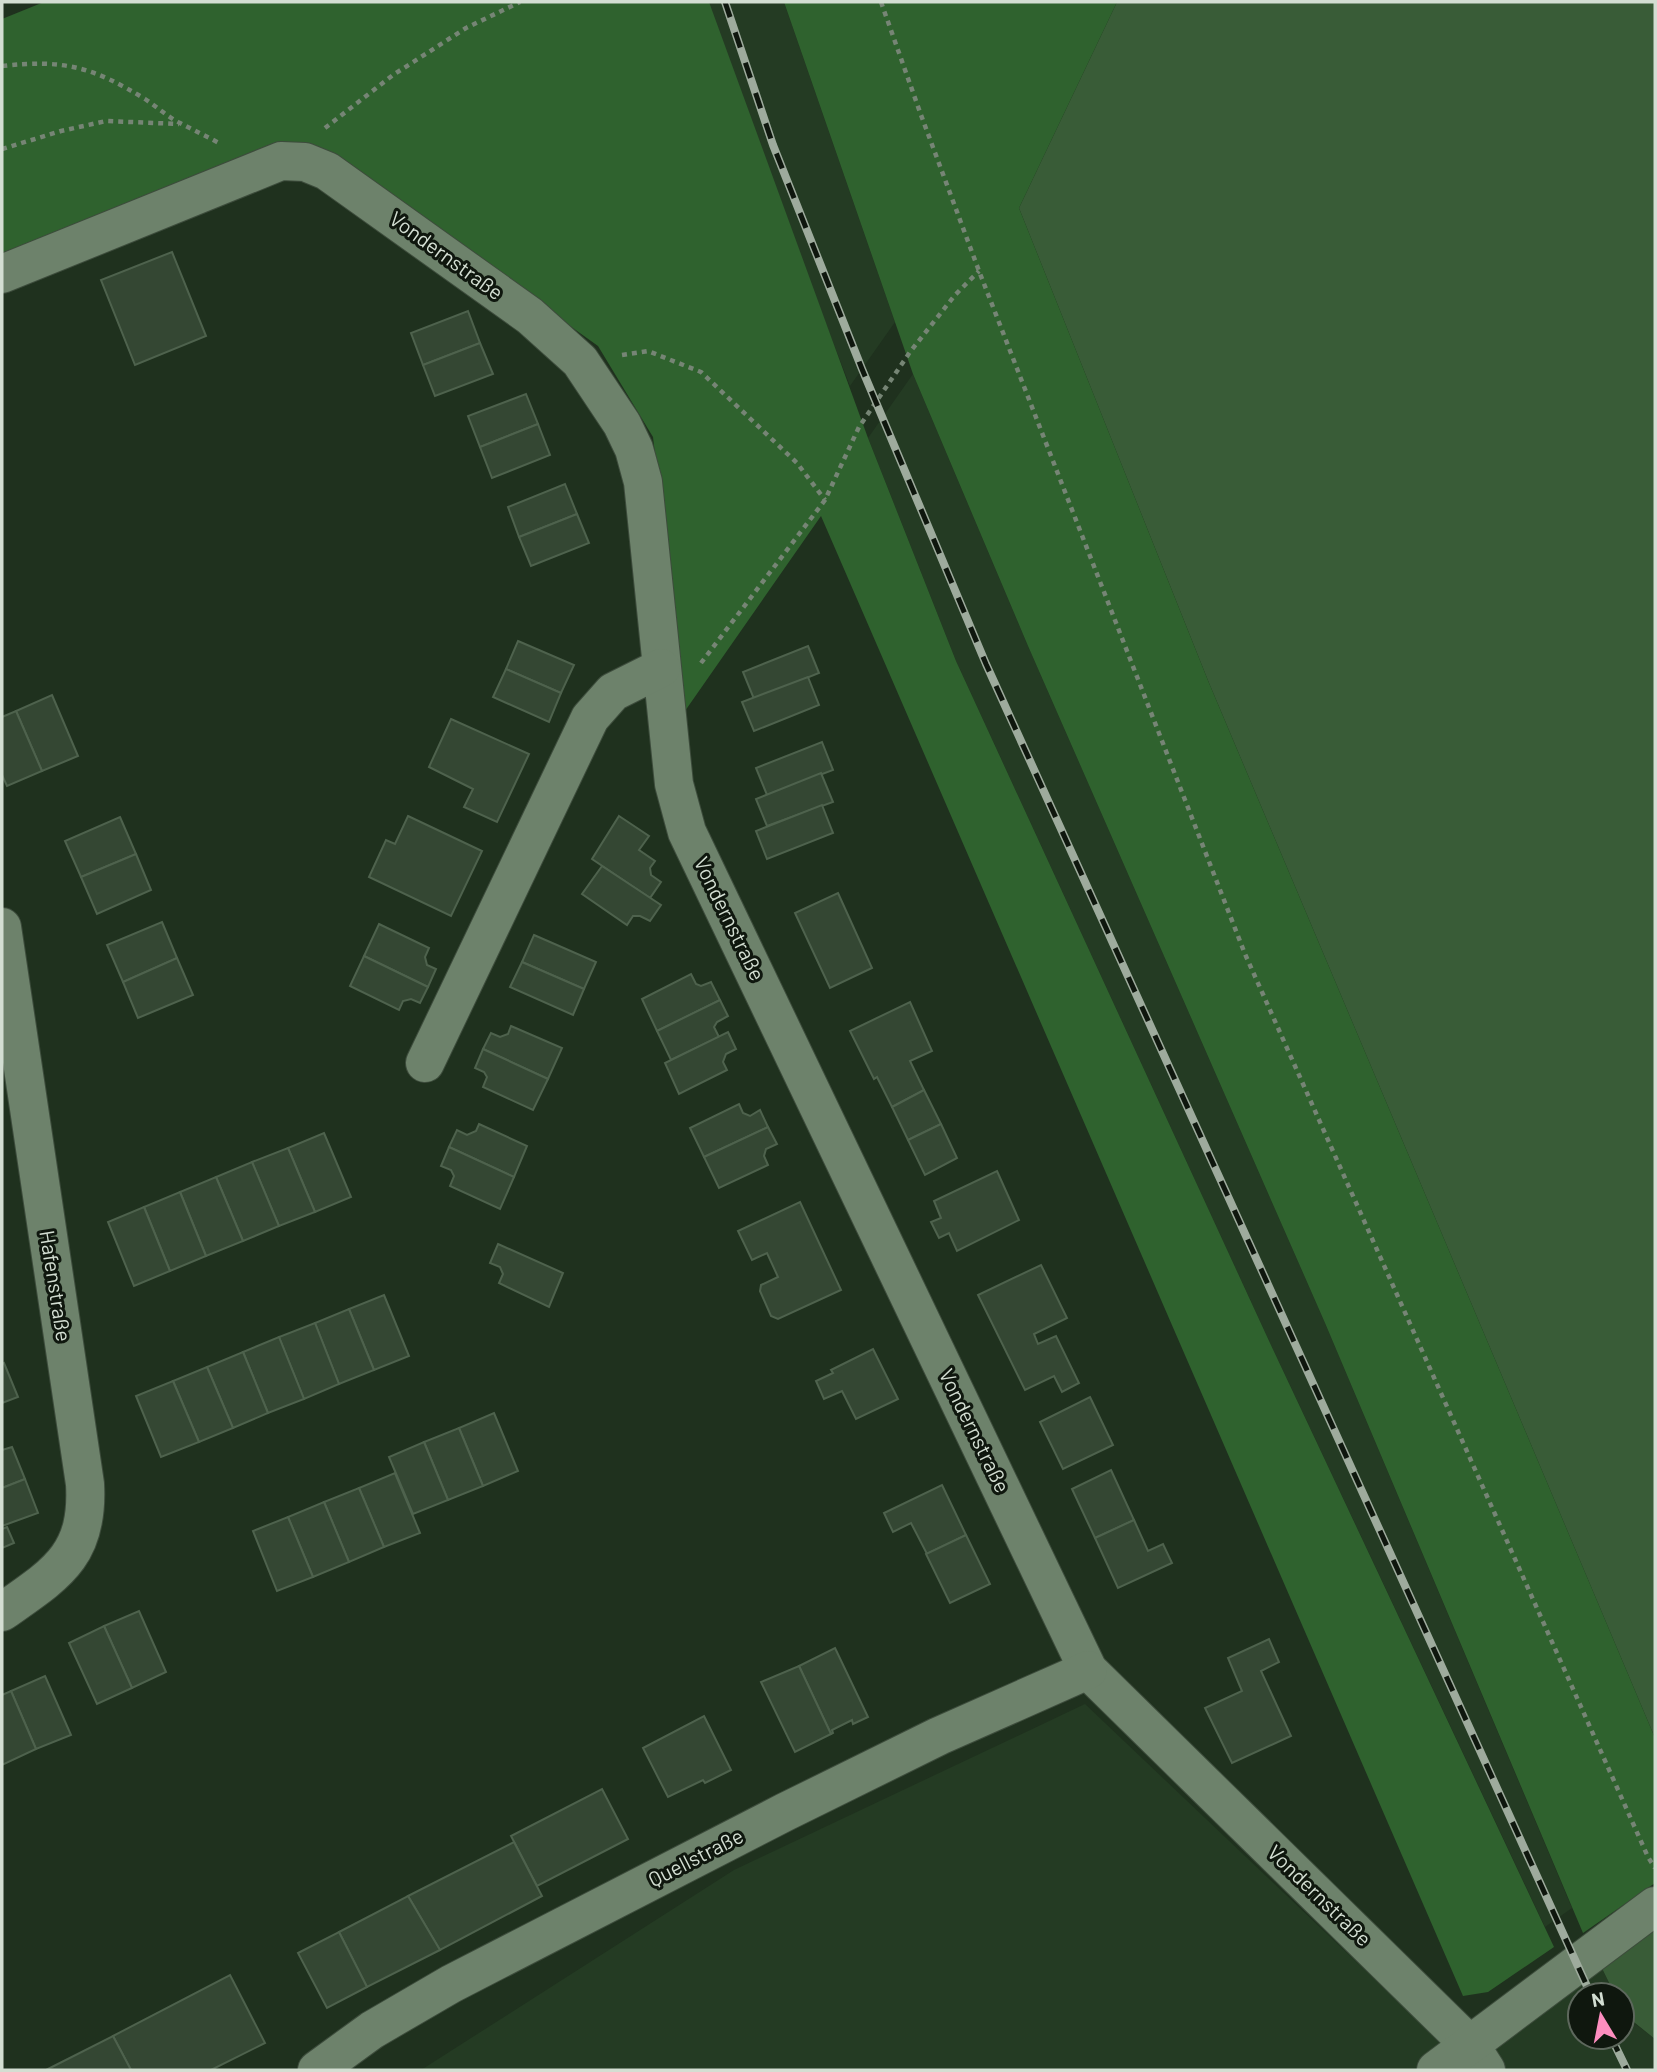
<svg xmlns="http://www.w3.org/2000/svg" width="1657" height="2072" viewBox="0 0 1657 2072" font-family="Barlow,sans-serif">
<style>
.built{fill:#243b23}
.green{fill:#395c37}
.forest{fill:#2f622e}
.building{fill:#344733;stroke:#4e624d;stroke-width:2}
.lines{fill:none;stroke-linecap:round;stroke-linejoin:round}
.street-casing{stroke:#3d4c3c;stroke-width:40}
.path{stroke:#768575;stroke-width:4.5;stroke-dasharray:5 5;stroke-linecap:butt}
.street{stroke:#6d826b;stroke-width:38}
.rail-casing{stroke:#9eab9d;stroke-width:8}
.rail{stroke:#0f170e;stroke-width:5;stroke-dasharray:16;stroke-linecap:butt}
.labels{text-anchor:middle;stroke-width:6;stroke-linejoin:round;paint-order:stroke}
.street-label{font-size:21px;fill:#d3ded2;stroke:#0f170e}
</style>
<rect width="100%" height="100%" fill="#1f311e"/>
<g class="built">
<polygon points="708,2 784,2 895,322 850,386 764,165"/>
<polygon points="913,374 1028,646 1325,1323 1572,1908 1545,1927 1270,1343 956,661 868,438"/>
<polygon points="1085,1704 1405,2008 1477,2070 421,2070 734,1870"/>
<polygon points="1597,1958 1615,1995 1580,1995 1580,2037 1622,2037 1622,2010 1625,2016 1655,2039 1655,2070 1494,2070 1480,2051"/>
</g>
<g class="green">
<polygon points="1117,2 1655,2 1655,1738 1209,683 1019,208"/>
<polygon points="1655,1916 1655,2039 1625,2015 1622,2010 1622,1995 1615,1995 1597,1958"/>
</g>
<g class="forest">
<polygon points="44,2 709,2 868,438 956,661 1270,1343 1554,1947 1488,1992 1463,1996 821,516 685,711 653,437 598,346 337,159 2,261 2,19"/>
<polygon points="784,2 1117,2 1019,208 1209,683 1655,1738 1655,1883 1583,1933 1325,1323 1028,646 913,374"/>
</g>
<g class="building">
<polygon points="172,252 206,336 135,365 101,280"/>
<polygon points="468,311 480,343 423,365 411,333"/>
<polygon points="480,343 493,374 435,396 423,365"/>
<polygon points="526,394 538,424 480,447 468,416"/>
<polygon points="538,424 550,455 492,478 480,447"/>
<polygon points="565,484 577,514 519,537 508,507"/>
<polygon points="577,514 589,543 531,566 519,537"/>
<polygon points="518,641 574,665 561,693 506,669"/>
<polygon points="808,646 819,673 754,699 743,672"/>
<polygon points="506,669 561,693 549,722 493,697"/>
<polygon points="808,677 819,705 754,731 742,702"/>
<polygon points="52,695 78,756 42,771 16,711"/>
<polygon points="16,711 42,771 7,786 2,775 2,717"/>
<polygon points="451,719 529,754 497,822 464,807 473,789 429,767"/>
<polygon points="822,742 833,770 767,795 756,768"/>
<polygon points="821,773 833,802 767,826 756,799"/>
<polygon points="822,805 833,833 767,859 756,831"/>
<polygon points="408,816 482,851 451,916 369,877 386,840 395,844"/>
<polygon points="619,816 649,836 639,850 655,861 650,868 651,875 661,882 650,898 592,859"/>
<polygon points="120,817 136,854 81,877 65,841"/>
<polygon points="136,854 151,890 97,914 81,877"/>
<polygon points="602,866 661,905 650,921 640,916 633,916 627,925 582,894"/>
<polygon points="838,893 872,968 830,988 795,913"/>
<polygon points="162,922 177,958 123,982 107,945"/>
<polygon points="379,924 429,948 425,957 427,965 436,969 428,987 364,956"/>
<polygon points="534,935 596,962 584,989 522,962"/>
<polygon points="364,956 428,987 420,1003 411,999 403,1001 399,1010 350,986"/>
<polygon points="177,958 193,995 138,1018 123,982"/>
<polygon points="522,962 584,989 573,1015 510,987"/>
<polygon points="691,974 696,984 701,986 711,982 720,1000 657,1031 642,999"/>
<polygon points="720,1000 728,1016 717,1022 714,1027 719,1037 671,1060 657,1031"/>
<polygon points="910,1002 932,1051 910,1061 924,1090 892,1107 877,1077 874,1079 850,1031"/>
<polygon points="511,1026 562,1048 548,1079 483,1049 491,1033 500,1037 508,1034"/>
<polygon points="728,1032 736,1049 726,1054 723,1062 727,1070 679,1094 665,1063"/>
<polygon points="483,1049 548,1079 533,1110 483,1087 487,1077 484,1072 475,1068"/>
<polygon points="924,1090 941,1124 908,1140 892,1107"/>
<polygon points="739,1104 743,1113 750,1116 760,1110 768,1127 704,1157 690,1128"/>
<polygon points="479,1124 527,1146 514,1177 449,1147 457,1130 467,1135 476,1131"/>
<polygon points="941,1124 957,1158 925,1175 908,1140"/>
<polygon points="768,1127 777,1144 766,1149 764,1156 768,1165 719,1188 704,1157"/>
<polygon points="324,1133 351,1197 315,1212 288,1148"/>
<polygon points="449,1147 514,1177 500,1209 450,1186 454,1176 451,1170 441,1166"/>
<polygon points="288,1148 315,1212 279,1226 252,1162"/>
<polygon points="252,1162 279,1226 243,1241 216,1177"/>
<polygon points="997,1171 1019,1220 957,1251 949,1233 939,1238 931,1222 941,1218 934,1201"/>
<polygon points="216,1177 243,1241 206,1256 180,1192"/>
<polygon points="180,1192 206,1256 170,1271 144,1207"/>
<polygon points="800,1202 841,1290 778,1319 771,1316 760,1291 761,1285 778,1277 767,1253 752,1260 738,1231"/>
<polygon points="144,1207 170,1271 134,1286 108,1222"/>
<polygon points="498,1244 563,1273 549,1307 499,1283 503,1274 500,1267 490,1263"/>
<polygon points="1041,1265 1067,1318 1034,1334 1038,1344 1056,1336 1079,1383 1062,1392 1054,1376 1025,1390 978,1295"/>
<polygon points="384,1295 409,1356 374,1370 349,1309"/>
<polygon points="349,1309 374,1370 339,1384 315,1323"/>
<polygon points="315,1323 339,1384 304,1399 279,1337"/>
<polygon points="279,1337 304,1399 268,1413 243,1352"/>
<polygon points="873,1349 898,1399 856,1419 842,1391 824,1399 816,1381 833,1373 831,1370"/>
<polygon points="243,1352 268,1413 233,1428 207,1367"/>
<polygon points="4,1363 18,1397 2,1403 2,1364"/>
<polygon points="207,1367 233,1428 199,1442 173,1381"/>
<polygon points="173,1381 199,1442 161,1457 136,1396"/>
<polygon points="1090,1397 1113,1445 1063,1469 1040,1422"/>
<polygon points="494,1413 518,1471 483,1486 459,1428"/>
<polygon points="459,1428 483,1486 448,1500 424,1442"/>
<polygon points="424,1442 448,1500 413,1514 389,1457"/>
<polygon points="12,1447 25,1479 2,1488 2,1450"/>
<polygon points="1111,1470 1134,1520 1095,1538 1072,1489"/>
<polygon points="395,1473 420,1533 384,1547 359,1488"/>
<polygon points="25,1479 38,1513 2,1526 2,1488"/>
<polygon points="942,1485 966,1535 927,1554 911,1523 893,1532 884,1513"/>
<polygon points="359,1488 384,1547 349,1562 324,1502"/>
<polygon points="324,1502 349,1562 313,1577 288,1517"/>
<polygon points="288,1517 313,1577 277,1591 253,1531"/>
<polygon points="1134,1520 1148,1551 1163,1544 1172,1563 1118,1588 1095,1538"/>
<polygon points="7,1527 14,1543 2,1548 2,1529"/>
<polygon points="966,1535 990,1584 950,1603 926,1554"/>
<polygon points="139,1611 166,1672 132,1688 104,1626"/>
<polygon points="104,1626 132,1688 97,1704 69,1643"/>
<polygon points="1269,1639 1279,1662 1261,1671 1291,1736 1232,1763 1205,1708 1242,1691 1228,1658"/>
<polygon points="835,1648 868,1717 853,1724 852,1720 832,1730 833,1733 831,1734 799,1666"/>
<polygon points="799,1666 831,1734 795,1752 761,1682"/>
<polygon points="45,1676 71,1735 36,1749 11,1691"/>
<polygon points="11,1691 36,1749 2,1765 2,1695"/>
<polygon points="704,1716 731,1770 705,1783 703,1780 668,1797 643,1748"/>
<polygon points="602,1789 628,1839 537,1886 511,1836"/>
<polygon points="514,1842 542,1896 440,1950 408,1896"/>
<polygon points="408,1896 440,1950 367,1987 339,1932"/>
<polygon points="339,1932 367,1987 327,2008 298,1953"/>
<polygon points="230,1975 265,2043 211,2070 131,2070 113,2036"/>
<polygon points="113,2036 131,2070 46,2070"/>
</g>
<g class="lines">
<defs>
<g id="street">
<polyline points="2,274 281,161 305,162 327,171 530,316 580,361 622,424 634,449 643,482 674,784 687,832 1088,1670 1470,2045 1486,2070"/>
<path d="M2,927L85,1484C89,1556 56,1574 2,1612"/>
<polyline points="425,1063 590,718 613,692 661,668"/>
<polyline points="317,2070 372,2030 451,1984 785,1812 939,1736 1088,1670"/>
<polyline points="1436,2070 1655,1906"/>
</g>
</defs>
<use href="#street" class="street-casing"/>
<g class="path">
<polyline points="881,2 921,115 979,271 1245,954 1648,1857 1655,1868"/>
<path d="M2,66C63,59 93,67 145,99C157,107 168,117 180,123C193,130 206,136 219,143"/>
<polyline points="325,128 393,75 466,28 520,2"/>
<polyline points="2,149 61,131 106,121 179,124"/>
<polyline points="622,355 648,351 701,372 797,463 825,500"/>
<polyline points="701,663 825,500 859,427 910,352 955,295 979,271"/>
</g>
<use href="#street" class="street"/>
<defs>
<g id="rail">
<polyline points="725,2 773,145 862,369 986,664 1591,1995"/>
<polyline points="1611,2037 1627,2070"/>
</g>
</defs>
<use href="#rail" class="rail-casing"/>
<use href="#rail" class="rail"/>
</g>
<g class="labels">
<g class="street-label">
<text transform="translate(446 256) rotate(36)" y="7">Vondernstraße</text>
<text transform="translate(729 919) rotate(64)" y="7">Vondernstraße</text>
<text transform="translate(55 1286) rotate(81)" y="7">Hafenstraße</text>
<text transform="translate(974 1431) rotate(64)" y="7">Vondernstraße</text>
<text transform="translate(696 1858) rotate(-27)" y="7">Quellstraße</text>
<text transform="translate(1319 1896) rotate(44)" y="7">Vondernstraße</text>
</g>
</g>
<rect width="1657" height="2072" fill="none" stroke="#d3ded2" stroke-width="7"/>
<g transform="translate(1601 2016) rotate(350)"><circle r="33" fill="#0f170e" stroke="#5d675c" stroke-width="2"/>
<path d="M0-5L12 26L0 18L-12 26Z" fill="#fd8ebf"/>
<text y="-10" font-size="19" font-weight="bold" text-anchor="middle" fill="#d3ded2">N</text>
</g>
</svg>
